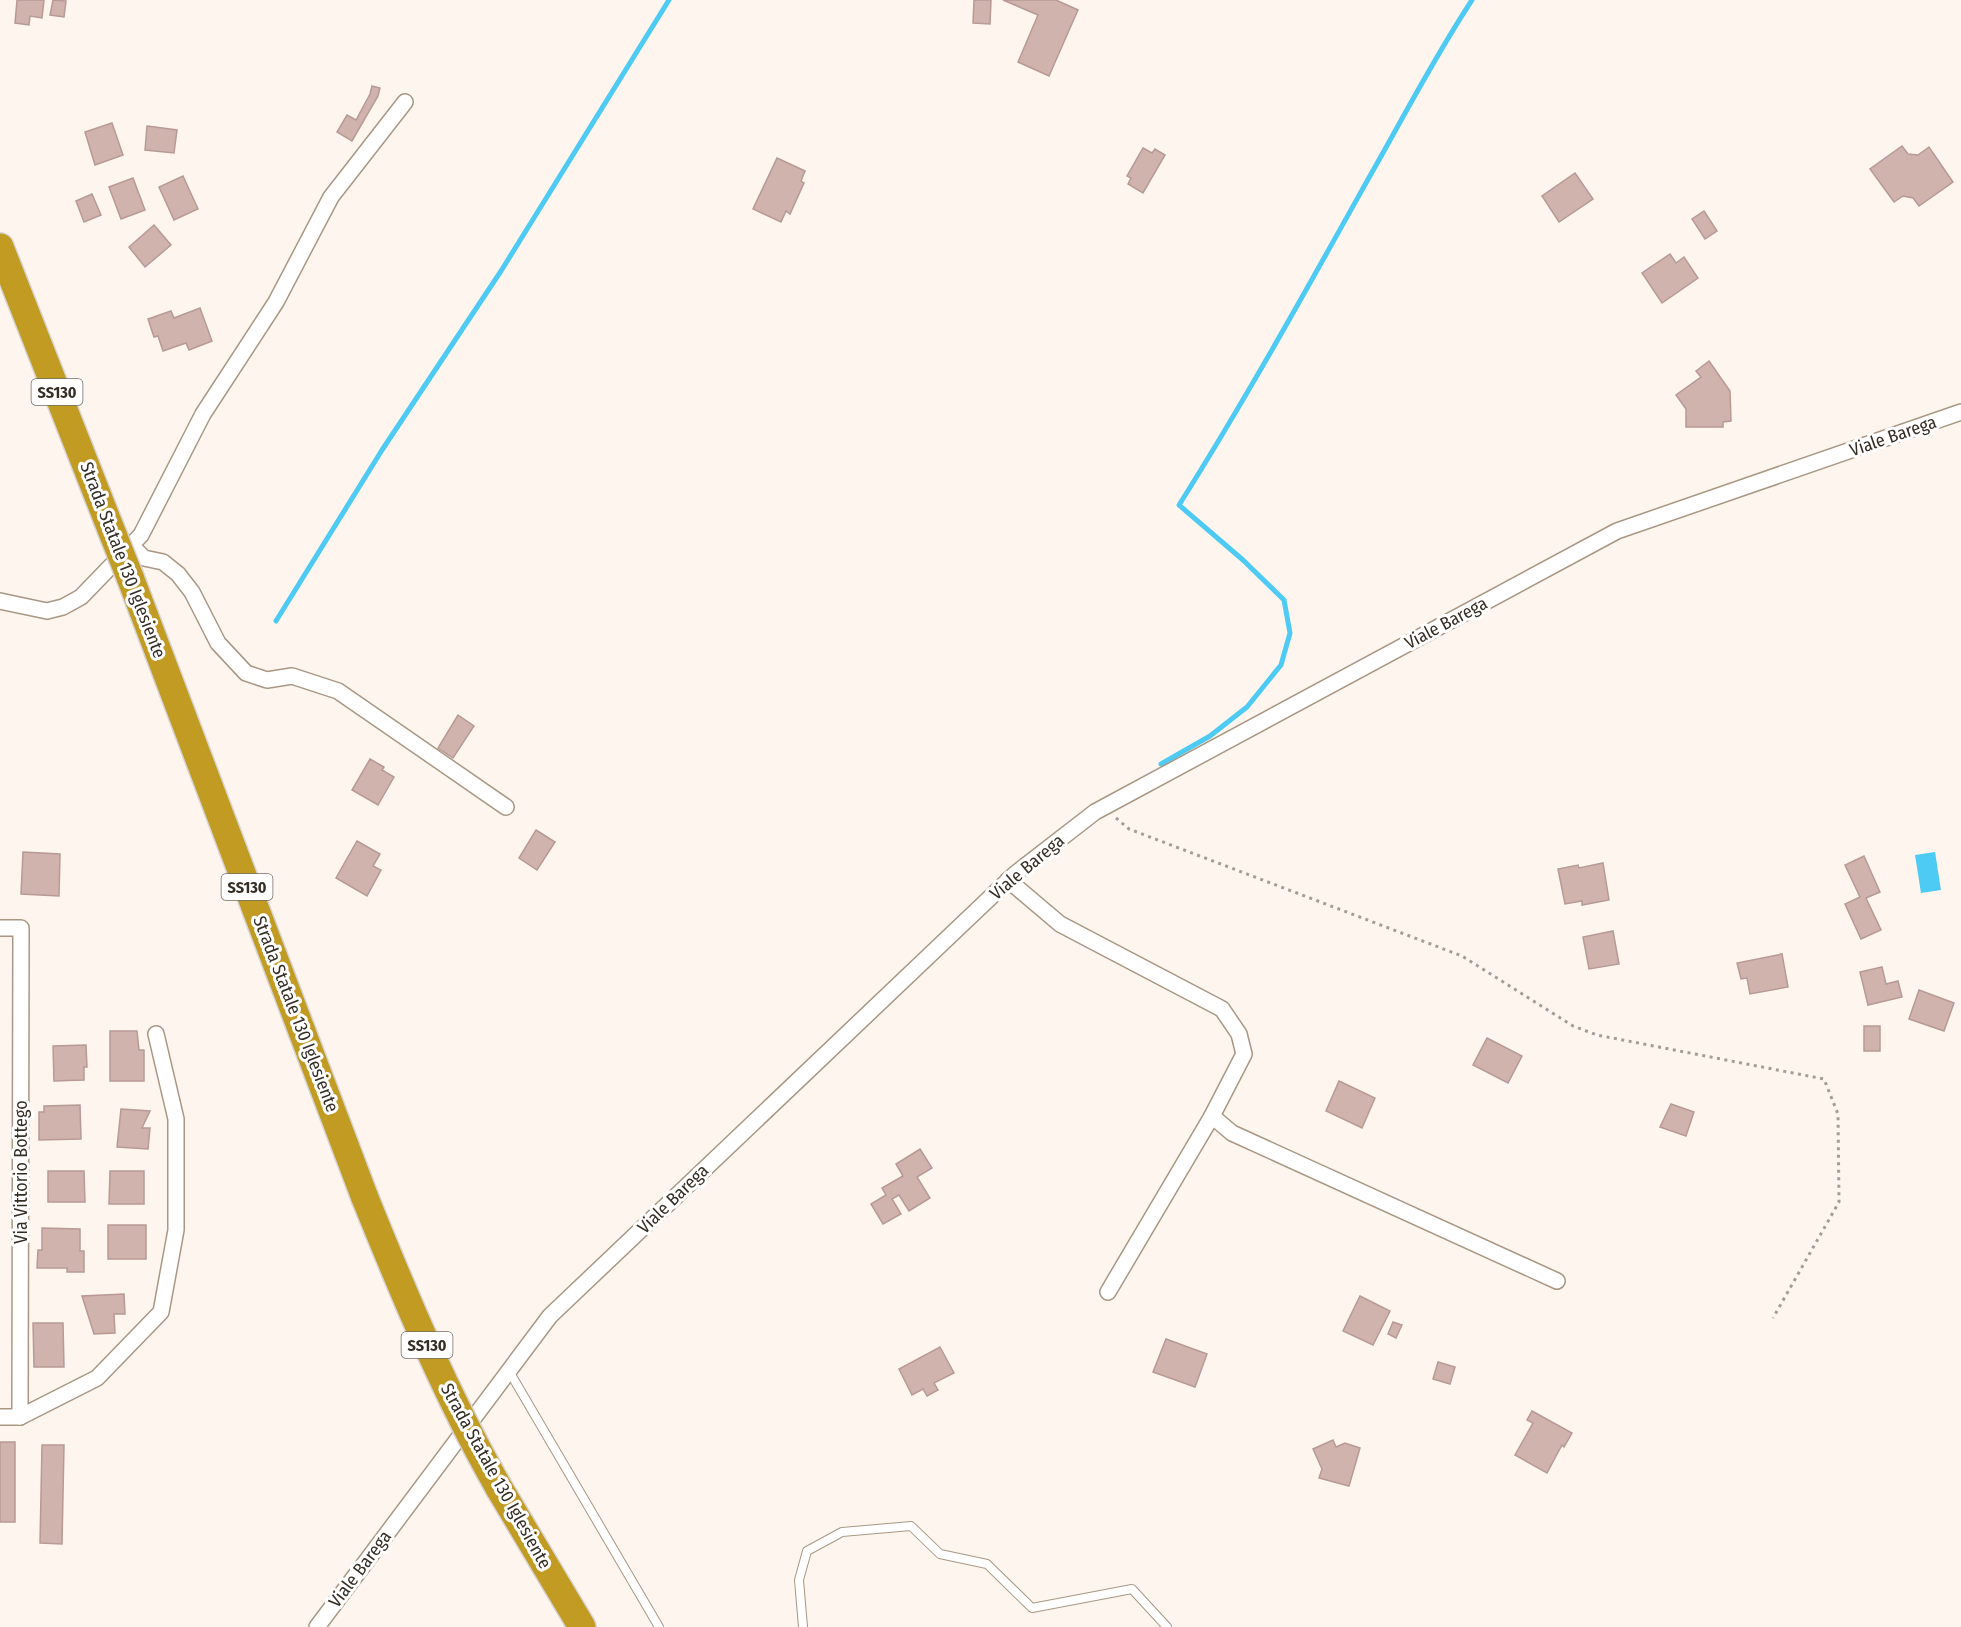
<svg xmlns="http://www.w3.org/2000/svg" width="1961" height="1627" viewBox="0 0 1961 1627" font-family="'Fira Sans Condensed',sans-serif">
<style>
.water{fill:#4dcbf5}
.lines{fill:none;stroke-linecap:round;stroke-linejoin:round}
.stream{stroke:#4dcbf5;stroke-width:5}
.building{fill:#d1b3ad;stroke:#b79a95;stroke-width:1.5}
.lane-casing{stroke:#a99783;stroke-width:10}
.street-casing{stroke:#a99783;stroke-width:18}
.highway-casing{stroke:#d7d5d3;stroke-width:30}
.path{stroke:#a59d95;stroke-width:3;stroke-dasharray:3 4.5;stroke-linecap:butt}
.lane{stroke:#fff;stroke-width:8}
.street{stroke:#fff;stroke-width:15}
.highway{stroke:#c29b23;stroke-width:27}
.highway-bridge-casing{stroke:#d7d5d3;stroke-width:30;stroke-linecap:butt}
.highway-bridge{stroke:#c29b23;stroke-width:27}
.labels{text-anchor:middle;stroke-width:6;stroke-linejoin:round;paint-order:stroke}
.shield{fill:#fff;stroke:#726d66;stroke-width:1.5}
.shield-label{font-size:16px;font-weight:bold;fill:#352e25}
.street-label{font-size:18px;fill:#352e25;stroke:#fff}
</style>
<rect width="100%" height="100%" fill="#fef6ee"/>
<polygon class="water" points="1935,852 1941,890 1921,893 1915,855"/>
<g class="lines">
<g class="stream">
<polyline points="276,621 382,450 501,271 669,0"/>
<path d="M1161,764L1210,736L1247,707L1281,665L1290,633L1284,600L1243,560L1179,505C1247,397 1309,285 1371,174C1404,116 1435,56 1472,0"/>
</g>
</g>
<g class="building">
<polygon points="17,0 44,0 42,18 30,16 29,25 15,23"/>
<polygon points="53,0 66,1 64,17 50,15"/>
<polygon points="974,0 991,0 990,24 973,23"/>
<polygon points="1003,0 1056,0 1078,10 1049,76 1018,62 1038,15"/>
<polygon points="372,86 380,88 378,96 352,141 337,132 347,115 356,120 370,94"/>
<polygon points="112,123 123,155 95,165 85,132"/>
<polygon points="147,126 177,130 174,153 145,150"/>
<polygon points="1902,146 1908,154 1918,155 1929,147 1953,182 1919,206 1913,198 1903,196 1894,202 1870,169"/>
<polygon points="1143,148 1152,153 1155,149 1165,155 1143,193 1128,184 1131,178 1127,176"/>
<polygon points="777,158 805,171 801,181 804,183 790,214 786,211 781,222 753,209"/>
<polygon points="1575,173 1593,199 1559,222 1542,196"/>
<polygon points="183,176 198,209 174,220 159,187"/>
<polygon points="133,178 145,210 121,219 109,187"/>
<polygon points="92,194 101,215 84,222 76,201"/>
<polygon points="1704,211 1717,231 1705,239 1692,219"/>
<polygon points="154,225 171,245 145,267 129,247"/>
<polygon points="1670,254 1676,263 1684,257 1698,278 1662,303 1642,273"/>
<polygon points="200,308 212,341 189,350 186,343 163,351 158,336 154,337 148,319 171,311 174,318"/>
<polygon points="1709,361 1730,391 1731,421 1723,422 1723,427 1686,427 1686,409 1676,395 1701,377 1696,371"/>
<polygon points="458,715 474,726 453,758 438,748"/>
<polygon points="370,759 384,767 382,770 394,777 378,805 352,790"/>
<polygon points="536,830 555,842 537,870 519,858"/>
<polygon points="357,841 380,854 373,866 381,870 367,896 336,878"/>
<polygon points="23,852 60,854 59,896 21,894"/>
<polygon points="1864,856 1880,892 1866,898 1881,930 1861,939 1845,904 1860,897 1845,865"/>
<polygon points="1603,863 1609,900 1582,905 1582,901 1565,904 1558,869 1578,865 1579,868"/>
<polygon points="1613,931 1619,964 1589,969 1583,937"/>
<polygon points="1782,954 1788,987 1750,994 1747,978 1741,979 1737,963"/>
<polygon points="1882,967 1886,984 1898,981 1902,997 1868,1005 1860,972"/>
<polygon points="1919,990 1954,1003 1944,1031 1909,1019"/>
<rect x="1864" y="1026" width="16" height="25"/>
<polygon points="110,1031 137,1031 139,1050 144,1050 144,1081 110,1081"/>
<polygon points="1487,1038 1522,1056 1508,1083 1473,1065"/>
<polygon points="86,1045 87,1067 84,1067 84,1080 54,1081 53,1046"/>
<polygon points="1339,1081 1375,1098 1362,1128 1326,1111"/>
<polygon points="1671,1104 1694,1112 1686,1136 1660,1127"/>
<polygon points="80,1105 81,1139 39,1140 39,1112 44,1112 44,1106"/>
<polygon points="121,1109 150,1111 142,1128 150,1128 148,1149 117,1147"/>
<polygon points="920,1149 932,1168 917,1177 930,1198 909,1211 899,1195 892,1199 901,1214 883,1224 871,1204 886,1195 882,1188 903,1176 896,1164"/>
<polygon points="48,1171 84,1171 85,1202 48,1202"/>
<polygon points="110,1171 144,1171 144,1204 109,1204"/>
<rect x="108" y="1225" width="38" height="34"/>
<polygon points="42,1228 80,1229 80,1251 84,1251 84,1272 67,1272 67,1268 37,1268 38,1250 42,1250"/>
<polygon points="124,1294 125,1314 114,1314 115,1333 94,1334 82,1296"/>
<polygon points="1360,1296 1390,1311 1373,1345 1343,1331"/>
<polygon points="1393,1322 1402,1325 1396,1338 1388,1334"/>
<polygon points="33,1323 63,1323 64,1367 34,1367"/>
<polygon points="1166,1339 1207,1354 1195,1387 1153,1372"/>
<polygon points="940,1347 954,1373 934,1383 938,1390 927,1396 923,1389 912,1395 899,1369"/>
<polygon points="1438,1362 1455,1367 1450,1384 1433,1379"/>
<polygon points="1532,1411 1572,1433 1564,1447 1562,1445 1547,1473 1515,1455 1533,1423 1527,1420"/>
<polygon points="1333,1440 1336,1447 1345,1443 1360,1448 1349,1486 1319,1478 1322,1469 1313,1449"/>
<rect x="0" y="1442" width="15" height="80"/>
<polygon points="42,1445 64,1445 62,1544 40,1543"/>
</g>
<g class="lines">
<defs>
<g id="lane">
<polyline points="509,1371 659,1627"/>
<polyline points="803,1627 799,1580 807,1551 842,1532 911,1526 940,1554 987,1564 1032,1608 1132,1589 1167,1627"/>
</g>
<g id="street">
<polyline points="131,545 144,558 163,562 178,574 192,592 218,643 246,673 267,680 292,676 338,691 506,807"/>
<polyline points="0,601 47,611 63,607 81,597 141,535 203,414 276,302 331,197 405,102"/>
<polyline points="1008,880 1060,924 1222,1009 1239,1034 1244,1054 1212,1116 1108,1292"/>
<polyline points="0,928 21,928 20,1417"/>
<polyline points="1212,1116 1232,1133 1557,1281"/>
<polyline points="0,1417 20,1417 97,1378 161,1312 176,1230 176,1119 156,1034"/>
<polyline points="317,1627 550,1316 1015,874 1095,812 1617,531 1961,412"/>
</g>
<g id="highway">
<polyline points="0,247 114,537"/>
<polyline points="130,577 365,1198"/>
<polyline points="499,1488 582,1627"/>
</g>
</defs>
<use href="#lane" class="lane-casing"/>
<use href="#street" class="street-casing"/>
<use href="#highway" class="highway-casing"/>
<polyline class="path" points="1116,818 1129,829 1462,956 1573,1026 1597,1035 1824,1079 1838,1114 1839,1202 1773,1318"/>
<use href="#lane" class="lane"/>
<use href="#street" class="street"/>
<use href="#highway" class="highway"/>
<defs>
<g id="highway-bridge">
<polyline points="114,537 130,577"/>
<path d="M365,1198C405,1297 446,1395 499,1488"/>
</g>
</defs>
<use href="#highway-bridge" class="highway-bridge-casing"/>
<use href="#highway-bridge" class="highway-bridge"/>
</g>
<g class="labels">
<g class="shield">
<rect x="31.5" y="379" width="51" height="26" rx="4.5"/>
<rect x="221.5" y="874" width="51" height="26" rx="4.5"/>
<rect x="401.5" y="1332" width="51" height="26" rx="4.5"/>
</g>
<g class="shield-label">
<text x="57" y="398">SS130</text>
<text x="247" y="893">SS130</text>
<text x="427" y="1351">SS130</text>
</g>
<g class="street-label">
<text transform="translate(1893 436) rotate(-19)" y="6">Viale Barega</text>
<text transform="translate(123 560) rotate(69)" y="6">Strada Statale 130 Iglesiente</text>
<text transform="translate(1446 623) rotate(-28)" y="6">Viale Barega</text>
<text transform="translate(1027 867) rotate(-40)" y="6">Viale Barega</text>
<text transform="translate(296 1014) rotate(69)" y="6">Strada Statale 130 Iglesiente</text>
<text transform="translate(21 1172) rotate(-90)" y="6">Via Vittorio Bottego</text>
<text transform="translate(673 1199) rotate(-44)" y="6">Viale Barega</text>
<text transform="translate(496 1476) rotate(61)" y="6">Strada Statale 130 Iglesiente</text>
<text transform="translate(360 1569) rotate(-53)" y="6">Viale Barega</text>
</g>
</g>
</svg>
